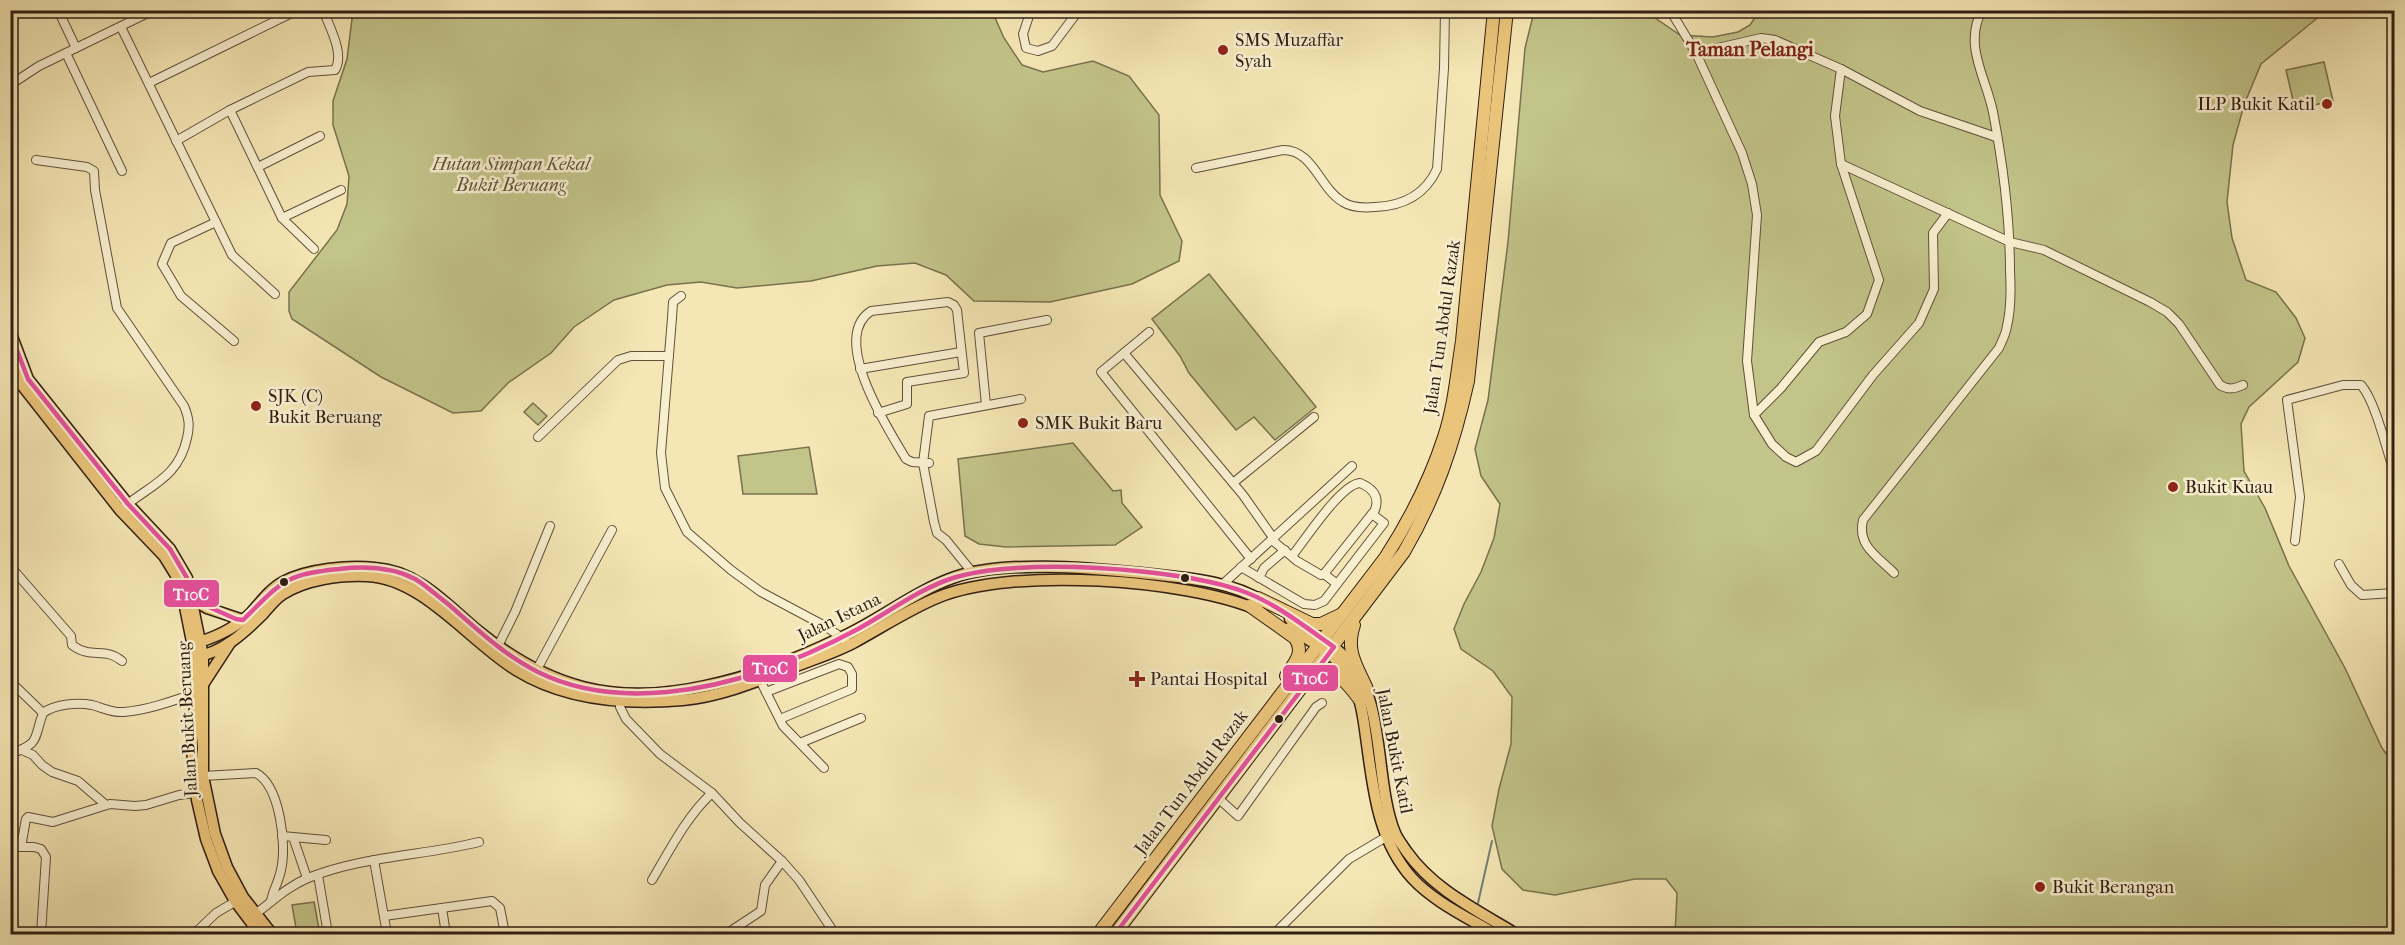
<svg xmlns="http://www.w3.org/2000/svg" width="2405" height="945" viewBox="0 0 2405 945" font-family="'IM FELL French Canon',serif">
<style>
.green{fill:#c2c489;stroke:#79714e;stroke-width:1.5}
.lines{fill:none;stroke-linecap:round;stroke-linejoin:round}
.stream{stroke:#717f74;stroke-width:2}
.minor-casing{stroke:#61503c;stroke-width:10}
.major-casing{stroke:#301e13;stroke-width:13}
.highway-casing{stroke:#301e13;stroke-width:14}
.minor{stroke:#f8efcf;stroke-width:8}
.major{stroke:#eac47a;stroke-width:10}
.highway{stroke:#eac47a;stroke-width:12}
.bus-1-casing{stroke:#f8efcf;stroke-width:9}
.bus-1{stroke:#e6509d;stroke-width:4.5}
.poi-dot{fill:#8f2418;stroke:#f8efcf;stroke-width:2}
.bus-dot{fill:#301e13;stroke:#f8efcf;stroke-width:2}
.labels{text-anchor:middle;stroke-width:5;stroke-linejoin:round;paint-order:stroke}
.poi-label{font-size:18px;fill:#301e13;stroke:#f8efcf;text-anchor:start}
.park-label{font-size:18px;font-style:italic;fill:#5c5036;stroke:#f8efcf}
.street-label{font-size:18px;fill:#301e13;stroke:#f8efcf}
.neighbourhood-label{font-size:20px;font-weight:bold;fill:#7a1f14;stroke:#f8efcf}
.line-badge{stroke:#f8efcf;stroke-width:2}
.badge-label{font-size:16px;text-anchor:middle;font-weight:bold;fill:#fff}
</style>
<rect width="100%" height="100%" fill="#f5e7b5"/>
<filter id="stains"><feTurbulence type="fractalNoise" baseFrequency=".00333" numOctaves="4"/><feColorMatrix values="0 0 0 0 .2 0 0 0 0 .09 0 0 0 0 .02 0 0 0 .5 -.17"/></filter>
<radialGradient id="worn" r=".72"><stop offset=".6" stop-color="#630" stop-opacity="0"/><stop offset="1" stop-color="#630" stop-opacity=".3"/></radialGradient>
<g class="green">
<polygon points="1760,10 2326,11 2261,64 2244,105 2233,145 2227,202 2232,238 2246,280 2276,292 2296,318 2305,338 2298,362 2249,407 2241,424 2244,471 2265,508 2289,566 2345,668 2382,748 2394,764 2394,934 1675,934 1677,893 1666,879 1635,879 1555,895 1523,890 1502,869 1492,826 1499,789 1511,744 1512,697 1493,671 1461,649 1454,629 1464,604 1481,572 1494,538 1500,504 1481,476 1475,449 1488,400 1508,242 1525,48 1533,16 1540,11 1645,11 1680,35 1713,37 1738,32 1750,25"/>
<polygon points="353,11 992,11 1004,38 1022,65 1043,72 1093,61 1129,76 1159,115 1160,195 1182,241 1179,261 1132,284 1050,302 974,301 946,275 915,263 877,266 811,281 737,288 701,282 667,285 614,300 574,327 551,353 508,383 481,411 453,413 381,377 292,319 289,311 289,292 337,230 347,204 349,176 333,125 333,101 347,59"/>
<polygon points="2324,62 2333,101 2295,109 2286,70"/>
<polygon points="1209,274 1316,407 1275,440 1254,417 1236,430 1189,373 1180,356 1152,319"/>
<polygon points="533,403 547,416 538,425 524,412"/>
<polygon points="1073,443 1113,491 1121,490 1122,503 1142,527 1115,545 1006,547 979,544 965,536 958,459"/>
<polygon points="809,447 817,494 743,494 738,456"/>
<polygon points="314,902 320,934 297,934 292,905"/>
</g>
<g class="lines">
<polyline class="stream" points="1478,903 1492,841"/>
<defs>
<g id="minor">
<polyline points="58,10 76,48"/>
<polyline points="1031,10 1023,34 1026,48 1038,51 1052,46 1079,10"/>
<polyline points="1670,10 1696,53 1742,153 1752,184 1757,215 1747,361 1754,415 1772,444 1786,457 1796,462 1816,451 1873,375 1919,323 1934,289 1933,233 1948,213"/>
<polyline points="121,27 232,255 275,294"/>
<polyline points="66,53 122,171"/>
<polyline points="1696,53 1761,38 1775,40 1841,69 1920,111 1996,137"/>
<polyline points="10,69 16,80"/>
<polyline points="149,83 298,10"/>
<polyline points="10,85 39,66 154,10"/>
<polyline points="230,110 282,218 314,249"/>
<path d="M176,141L230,110L308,72L335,70C345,54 329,26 323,10"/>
<path d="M36,160L87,167L94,171L95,190L117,308L184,406C189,418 190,426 187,438C179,476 153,484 125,506"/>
<path d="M1841,164L2010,242L2044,250L2150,302L2167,312L2179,324L2220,385C2228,390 2234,389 2243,385"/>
<polyline points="258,167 320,136"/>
<path d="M1196,168L1283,150C1314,150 1319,188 1343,202C1352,208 1364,208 1375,207C1403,206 1425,195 1437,169L1444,68L1445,10"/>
<polyline points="282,218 341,190"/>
<polyline points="216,222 171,243 162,264 181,296 234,341"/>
<polyline points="681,296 673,302 672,318 661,453 665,488 687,532 731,570 761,592 825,626 845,640"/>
<polyline points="1149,332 1101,372 1251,559"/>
<polyline points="1124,353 1243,495 1274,539"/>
<polyline points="860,369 961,352"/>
<polyline points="10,386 21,384"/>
<polyline points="986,405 979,333 1047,320"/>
<path d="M878,413L907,404V382L964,373L957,310L954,305L948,302L871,311C829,338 888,429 906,459L912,462L929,463"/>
<polyline points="1754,415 1781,388 1819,342 1846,332 1867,314 1879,280 1841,164 1835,116 1841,69"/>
<polyline points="538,437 618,360 631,356 669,356"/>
<polyline points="1233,483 1314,417"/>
<polyline points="1272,540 1297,561 1321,575 1324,574 1337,584"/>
<path d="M2295,541L2300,497L2287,400L2343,385H2361C2375,400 2387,451 2394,472"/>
<path d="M1292,556C1305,540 1341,484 1360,483C1372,488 1380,496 1375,510L1324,574"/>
<polyline points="2339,564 2351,585 2362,595 2394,593"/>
<path d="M10,566L71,636L72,645C92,660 104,646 122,661"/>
<polyline points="1241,567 1304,604 1315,605 1324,601 1384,523 1372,514"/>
<polyline points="972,572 946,540 937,533 934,522 923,463 929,416 1021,399"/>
<path d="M1894,573C1877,556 1857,546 1863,520L1999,348C2002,341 2006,334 2007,326C2011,309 2011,289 2010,271C2010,218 2003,164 1993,112C1986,77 1963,46 1982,10"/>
<polyline points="1259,578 1264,568 1285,550"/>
<polyline points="1223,584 1352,466"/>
<polyline points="498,646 515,612 550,526"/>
<polyline points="536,671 612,530"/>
<polyline points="760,680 783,726 824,768"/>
<polyline points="10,681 43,713"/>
<polyline points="766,692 839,664 848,667 852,674 852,689 780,719"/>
<polyline points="620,697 620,707 626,719 660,754 712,793 740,823 782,861 799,880 835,934"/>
<polyline points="800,743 861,718"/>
<polyline points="22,750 33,755 42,765 52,772 78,781 106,805"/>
<path d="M10,754C41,743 33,740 43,713C55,704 78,702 92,705C104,708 111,713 124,712C148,710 173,701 196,693"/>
<path d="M203,776L256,773C280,786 287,845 281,870C279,881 273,890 271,901"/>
<polyline points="1219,799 1238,816 1316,707 1322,703"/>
<polyline points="282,836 293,837 307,878"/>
<polyline points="293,837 326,840"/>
<polyline points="10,847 34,847 41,849 46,857 41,934"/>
<polyline points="21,847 26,819 28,817 53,822 110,804 135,806 146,805 179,795 196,793"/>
<polyline points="374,860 387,934"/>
<polyline points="318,875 328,934"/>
<path d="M652,880C670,850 686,817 712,793"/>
<polyline points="442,908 446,934"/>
<polyline points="384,916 492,901 500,908 505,934"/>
<path d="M251,917C270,904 286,887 308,878C363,856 422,856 479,842"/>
<polyline points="194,934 216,913 238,900"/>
<polyline points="726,934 761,911 765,885 782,861"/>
<polyline points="1274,934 1349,859 1386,837"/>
<polyline points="1626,934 1642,932"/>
</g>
<g id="major">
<polyline points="10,331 28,379 128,504 170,549 187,578 203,656 203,776 215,834 227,867 243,897 272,934"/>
<polyline points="10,358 21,384 120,510 164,556 180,582 195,657 196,693 192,749 197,800 206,839 218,871 235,901 260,934"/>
<polyline points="193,600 207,608 243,620"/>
<path d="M1290,619C1312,632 1336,645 1352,665C1385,705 1375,784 1395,833C1398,840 1403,846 1407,852C1434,890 1477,910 1516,934"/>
<path d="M1289,628C1309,640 1333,652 1347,673C1360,692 1363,714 1366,737C1373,787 1377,839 1412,878C1434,902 1467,917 1495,934"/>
<path d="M194,643C213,639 235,628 250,614C260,603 270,589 283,582C307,569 349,565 375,568C418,571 446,604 477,630C548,688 615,706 705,686C750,677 801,657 842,637C881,619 915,591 955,577C1005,560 1089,568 1141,573C1182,578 1228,579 1264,602"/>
<path d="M195,657C222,653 244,633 263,614C269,607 275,599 283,594C306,579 340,575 367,576C423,578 469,641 516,670C566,701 626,705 683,700C724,696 762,679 799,665C817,658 836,652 853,643C881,628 909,609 939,597C1012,567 1186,579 1258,610"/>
<polyline points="204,683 230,643"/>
</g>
<g id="highway">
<polyline points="1258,598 1312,624 1321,624 1342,614"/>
<path d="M1250,606L1295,638C1305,653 1294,663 1286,676"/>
<path d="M1354,625C1345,651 1357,666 1367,689"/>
<path d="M1308,681C1338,668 1342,677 1360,700"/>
<path d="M1098,934L1385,558C1409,521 1430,480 1444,437C1454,407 1457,373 1462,341L1494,10"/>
<path d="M1115,934L1404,552C1436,497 1454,444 1468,381L1507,10"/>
</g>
</defs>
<use href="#minor" class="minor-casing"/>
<use href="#major" class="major-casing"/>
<use href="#highway" class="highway-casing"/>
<use href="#minor" class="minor"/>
<use href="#major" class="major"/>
<use href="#highway" class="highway"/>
<defs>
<path id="bus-1" d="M10,332L28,379L128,504L170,549L187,578L193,600L236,619L243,620C281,583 283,574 339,569C364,566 392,567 415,579C427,586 437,596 448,604C477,629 504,655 538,672C578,692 623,696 667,692C733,686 800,660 858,629C889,612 919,589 953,578C1018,557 1178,568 1242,591C1276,603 1305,627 1334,647L1115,934"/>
</defs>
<use href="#bus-1" class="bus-1-casing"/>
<use href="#bus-1" class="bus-1"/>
</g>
<g class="poi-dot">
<circle cx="1223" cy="50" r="6"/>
<circle cx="2327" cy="104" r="6"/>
<circle cx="256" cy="406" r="6"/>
<circle cx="1023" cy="423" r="6"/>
<circle cx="2173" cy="487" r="6"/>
<path d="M1134 670h6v6h6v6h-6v6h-6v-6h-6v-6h6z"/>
<circle cx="2040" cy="887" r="6"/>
</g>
<g class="bus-dot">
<circle cx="1185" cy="578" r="5"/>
<circle cx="284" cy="582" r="5"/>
<circle cx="1279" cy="719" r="5"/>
</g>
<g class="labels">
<g class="poi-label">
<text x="1235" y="46">SMS Muzaffar<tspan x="1235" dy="21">Syah</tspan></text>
<text x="2315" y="110" text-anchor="end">ILP Bukit Katil</text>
<text x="268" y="402">SJK (C)<tspan x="268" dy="21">Bukit Beruang</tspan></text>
<text x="1035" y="429">SMK Bukit Baru</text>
<text x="2185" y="493">Bukit Kuau</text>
<text x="1150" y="685">Pantai Hospital</text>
<text x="2052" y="893">Bukit Berangan</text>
</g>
<g class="park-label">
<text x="511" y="170">Hutan Simpan Kekal<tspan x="511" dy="21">Bukit Beruang</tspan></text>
</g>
<g class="street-label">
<text transform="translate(1442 327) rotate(-82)" y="6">Jalan Tun Abdul Razak</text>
<text transform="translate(839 617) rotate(-26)" y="6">Jalan Istana</text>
<text transform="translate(187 719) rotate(-93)" y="6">Jalan Bukit Beruang</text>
<text transform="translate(1395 751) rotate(79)" y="6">Jalan Bukit Katil</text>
<text transform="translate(1191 782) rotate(-53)" y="6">Jalan Tun Abdul Razak</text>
</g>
<g class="neighbourhood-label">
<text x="1750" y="56">Taman Pelangi</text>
</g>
</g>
<g class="line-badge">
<rect x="163" y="579" width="57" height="29" rx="6" fill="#e6509d"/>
<rect x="742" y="654" width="56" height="29" rx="6" fill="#e6509d"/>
<rect x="1282" y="664" width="57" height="28" rx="6" fill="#e6509d"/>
</g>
<g class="badge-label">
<text x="191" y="600">T10C</text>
<text x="770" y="674">T10C</text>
<text x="1310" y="684">T10C</text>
</g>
<rect width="2405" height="945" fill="none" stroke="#f5e7b5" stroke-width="36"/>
<rect x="12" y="12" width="2381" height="921" fill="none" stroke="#301e13" stroke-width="3"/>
<rect x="18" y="18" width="2369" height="909" fill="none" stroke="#301e13" stroke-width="1.5"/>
<rect width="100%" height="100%" filter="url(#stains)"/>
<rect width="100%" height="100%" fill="url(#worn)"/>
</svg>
